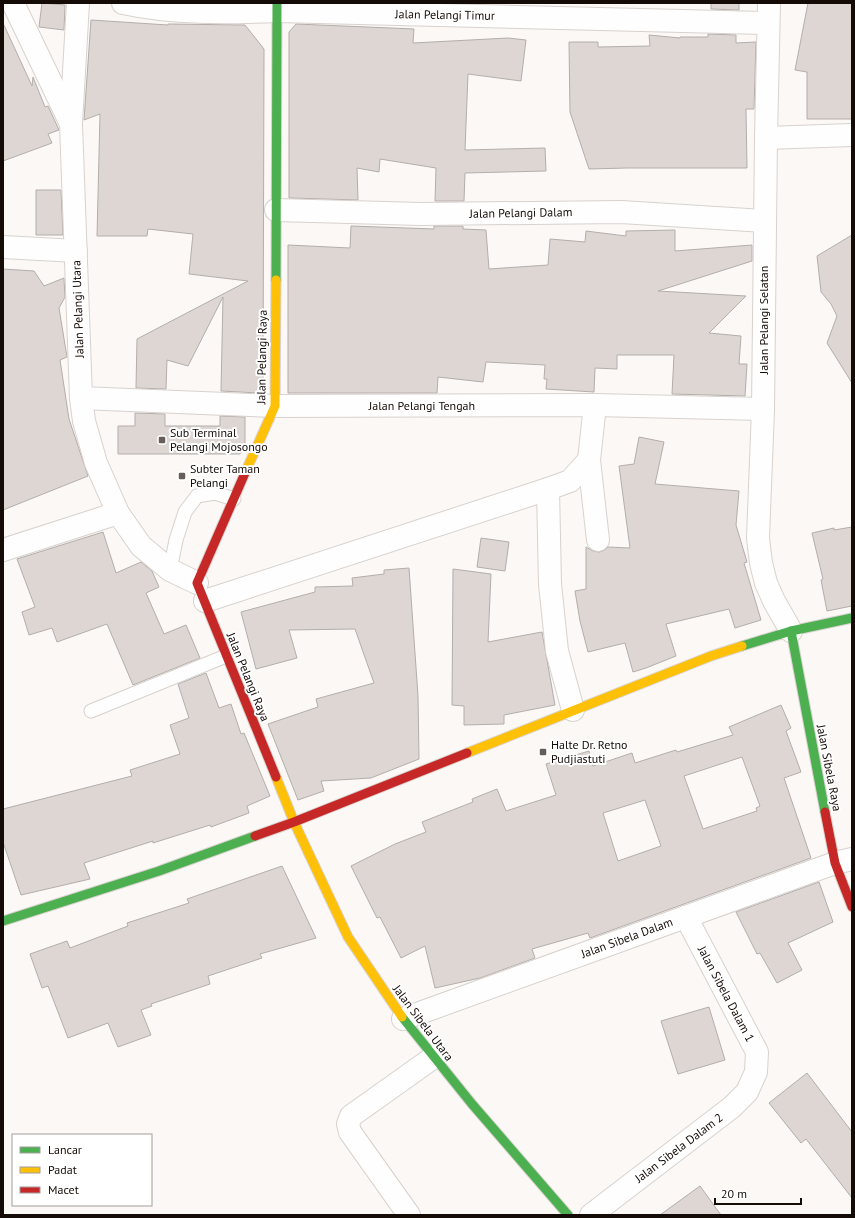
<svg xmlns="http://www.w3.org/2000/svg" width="855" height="1218" viewBox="0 0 855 1218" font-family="'PT Sans',sans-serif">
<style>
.building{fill:#ddd6d3;stroke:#b4aeab;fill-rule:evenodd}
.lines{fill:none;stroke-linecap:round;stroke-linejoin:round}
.lane-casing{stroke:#d8d2ce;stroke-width:15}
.street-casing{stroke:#d8d2ce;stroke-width:24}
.fast-casing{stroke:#d8d2ce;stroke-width:11}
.slow-casing{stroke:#d8d2ce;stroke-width:11}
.jam-casing{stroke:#d8d2ce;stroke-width:11}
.lane{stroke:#fefefe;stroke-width:13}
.street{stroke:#fefefe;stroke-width:22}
.fast{stroke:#4caf50;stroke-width:9}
.slow{stroke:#ffc107;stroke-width:9}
.jam{stroke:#c62828;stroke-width:9}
.poi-dot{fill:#655e5b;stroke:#fff;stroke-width:1.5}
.labels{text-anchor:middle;stroke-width:4;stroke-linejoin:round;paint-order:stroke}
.street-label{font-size:12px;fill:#140b07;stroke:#fff}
.poi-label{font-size:12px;fill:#140b07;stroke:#fff;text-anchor:start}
</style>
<rect width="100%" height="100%" fill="#fbf8f6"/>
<g class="building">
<polygon points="42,3 65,5 64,30 39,27"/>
<polygon points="711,3 739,3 739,10 711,9"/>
<polygon points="808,3 852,3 852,119 807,119 807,72 795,70"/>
<polygon points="91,20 168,25 168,24 245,25 264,49 263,391 260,391 258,393 221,391 223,297 188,366 167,360 166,389 136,388 137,339 248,281 189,274 193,234 148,229 147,236 97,236 100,114 84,120"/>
<polygon points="3,23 32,86 33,77 45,107 48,106 59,130 48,134 52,143 3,161"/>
<polygon points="296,24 414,29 413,43 508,38 526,40 521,81 468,74 465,150 545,148 546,171 465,173 464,201 435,201 436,168 380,159 379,172 357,168 358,200 289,198 289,32"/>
<polygon points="708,34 736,35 736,43 756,42 754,109 746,109 747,168 627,168 589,169 570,112 569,42 598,42 598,47 650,46 649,35 680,38 680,37 708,37"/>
<polygon points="36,190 61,190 63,235 36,235"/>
<polygon points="351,226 434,229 434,226 463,226 463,229 486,230 489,269 548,265 550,239 585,242 586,231 626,236 626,231 675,230 675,251 752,245 752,261 658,291 746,296 709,333 741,336 739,364 747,364 745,396 672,394 674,355 617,355 617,369 595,368 594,392 546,389 547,379 544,379 545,365 486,362 483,382 438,377 437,393 288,393 288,245 350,248"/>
<polygon points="852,235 852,383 827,343 837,316 831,304 821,292 817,256"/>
<polygon points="3,269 34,271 44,286 64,278 65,297 59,308 67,357 60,360 69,419 88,476 3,510"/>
<polygon points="135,413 165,414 165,426 220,426 220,416 245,417 245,444 240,454 118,454 118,426 135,426"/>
<polygon points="639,437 664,442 655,484 739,491 736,525 747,562 744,563 761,620 735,628 729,609 666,624 676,656 646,668 633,672 625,643 588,652 580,621 575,591 586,589 586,547 593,551 599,552 605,550 608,547 630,548 619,466 634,464"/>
<polygon points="852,527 852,606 827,611 821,580 823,579 812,533 834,528 834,530"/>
<polygon points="103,532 116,573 141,562 152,571 159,587 146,593 164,634 186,625 200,658 133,685 107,624 57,642 52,628 29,635 22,612 35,607 17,559"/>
<polygon points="481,538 509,542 505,571 477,567"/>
<polygon points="409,568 418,696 419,759 371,778 321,781 324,791 298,800 268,724 318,707 316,699 374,683 355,629 289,630 297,658 256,669 241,612 315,592 315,587 353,586 352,578 384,574 384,570"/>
<polygon points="453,569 491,574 488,642 542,632 555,705 504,715 504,724 464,725 464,706 452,705"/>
<polygon points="206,673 219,708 231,704 241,734 244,733 270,796 247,806 249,813 211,827 210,825 153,843 153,841 84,863 90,879 21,895 3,842 3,809 132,776 130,770 180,754 170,725 189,718 178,684"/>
<path d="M781,705L791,728L786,731L801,772L784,778L811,858L590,938L588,933L532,949L535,958L480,978L435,988L425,946L401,958L380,917L377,918L351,866L395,844L426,832L422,822L473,802L472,799L497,789L506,811L556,795L546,764L589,751L593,766L632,753L635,763L676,750L677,752L733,735L729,727ZM742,757L760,806L756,808L757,811L703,829L684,776ZM645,800L661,846L618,861L603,813Z"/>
<polygon points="282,866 316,938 260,954 262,958 208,976 210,984 151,1004 152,1006 141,1010 151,1035 118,1047 108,1023 68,1038 48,986 42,988 30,954 67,941 70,948 128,926 127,923 189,903 187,899"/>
<polygon points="819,882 833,922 788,943 802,970 777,983 760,953 757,954 736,912"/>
<polygon points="709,1007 725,1060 678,1074 661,1021"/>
<polygon points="807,1073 852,1132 852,1198 806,1139 801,1143 769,1103"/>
<polygon points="700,1186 721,1215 660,1215"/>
</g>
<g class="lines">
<defs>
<g id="lane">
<polyline points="170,570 176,540 185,512 197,496 215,493 234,499"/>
<polyline points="91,711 226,656"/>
</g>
<g id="street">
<polyline points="13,3 71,124 81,398 84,421 96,463 118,513 141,546 170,570 197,583"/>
<path d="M123,3C174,14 225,13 277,11L768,23"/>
<polyline points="769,3 766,138 763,409 758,538 761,563 766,583 774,601 791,631"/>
<polyline points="71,123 78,3"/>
<polyline points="766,138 852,135"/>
<polyline points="276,210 421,214 621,212 765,221"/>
<polyline points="3,247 76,251"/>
<polyline points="81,398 275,406 595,405 763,409"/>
<polyline points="589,460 598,540"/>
<polyline points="548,489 550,584 557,651 573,710"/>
<polyline points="3,550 118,513"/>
<polyline points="205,601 548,489 570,481 589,460 595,405"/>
<polyline points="403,1019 835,863 852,859"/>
<polyline points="409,1215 350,1132 348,1124 351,1116 434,1057"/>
<polyline points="591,1215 732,1107 747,1092 756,1072 757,1052 686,917"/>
</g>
<g id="fast">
<polyline points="276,280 277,3"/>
<polyline points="791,631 852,618"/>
<polyline points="742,646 791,631 825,812"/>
<polyline points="3,921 159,871 255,836"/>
<polyline points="402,1017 472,1104 568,1215"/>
</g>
<g id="slow">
<polyline points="245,473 275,406 276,280"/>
<polyline points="467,753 711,656 742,646"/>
<polyline points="276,777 294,822 348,937 402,1017"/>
</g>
<g id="jam">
<polyline points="245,473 197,583 276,777"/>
<polyline points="825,812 835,863 852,907"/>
<polyline points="255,836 294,822 467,753"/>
</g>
</defs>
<use href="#lane" class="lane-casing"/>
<use href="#street" class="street-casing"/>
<use href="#fast" class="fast-casing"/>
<use href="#slow" class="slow-casing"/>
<use href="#jam" class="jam-casing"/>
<use href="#lane" class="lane"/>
<use href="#street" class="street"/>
<use href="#fast" class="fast"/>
<use href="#slow" class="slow"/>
<use href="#jam" class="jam"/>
</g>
<g class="poi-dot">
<rect x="158" y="436" width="8" height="8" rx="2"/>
<rect x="178" y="472" width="8" height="8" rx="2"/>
<rect x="539" y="748" width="8" height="8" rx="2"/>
</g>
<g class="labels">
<g class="street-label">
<text transform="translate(445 15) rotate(1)" y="4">Jalan Pelangi Timur</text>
<text transform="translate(521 213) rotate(-1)" y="4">Jalan Pelangi Dalam</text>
<text transform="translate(78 309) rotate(-92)" y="4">Jalan Pelangi Utara</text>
<text transform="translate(764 320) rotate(-90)" y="4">Jalan Pelangi Selatan</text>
<text transform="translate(262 357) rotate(-89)" y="4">Jalan Pelangi Raya</text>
<text x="422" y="410">Jalan Pelangi Tengah</text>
<text transform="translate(248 677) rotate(68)" y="4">Jalan Pelangi Raya</text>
<text transform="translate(829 768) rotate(79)" y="4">Jalan Sibela Raya</text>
<text transform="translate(627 938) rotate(-20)" y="4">Jalan Sibela Dalam</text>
<text transform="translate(726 994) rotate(62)" y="4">Jalan Sibela Dalam 1</text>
<text transform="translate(423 1023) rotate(53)" y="4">Jalan Sibela Utara</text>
<text transform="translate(679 1148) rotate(-37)" y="4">Jalan Sibela Dalam 2</text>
</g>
<g class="poi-label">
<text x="170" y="437">Sub Terminal<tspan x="170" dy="14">Pelangi Mojosongo</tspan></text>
<text x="190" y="473">Subter Taman<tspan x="190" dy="14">Pelangi</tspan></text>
<text x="551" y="749">Halte Dr. Retno<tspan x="551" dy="14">Pudjiastuti</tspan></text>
</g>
</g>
<rect width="855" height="1218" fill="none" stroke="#140b07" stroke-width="8"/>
<rect x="12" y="1134" width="140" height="72" fill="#ffffff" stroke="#a19d9c"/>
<rect x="20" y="1147" width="20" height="6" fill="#4caf50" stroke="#a19d9c"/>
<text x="48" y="1154" font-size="12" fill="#140b07">Lancar</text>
<rect x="20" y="1167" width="20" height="6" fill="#ffc107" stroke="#a19d9c"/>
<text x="48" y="1174" font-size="12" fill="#140b07">Padat</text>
<rect x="20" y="1187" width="20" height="6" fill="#c62828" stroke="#a19d9c"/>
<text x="48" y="1194" font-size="12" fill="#140b07">Macet</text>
<path d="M715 1198v6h86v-6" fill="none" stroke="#140b07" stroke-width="2"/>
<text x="721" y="1198" font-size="12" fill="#140b07" stroke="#ffffff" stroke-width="3" paint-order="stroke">20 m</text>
</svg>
